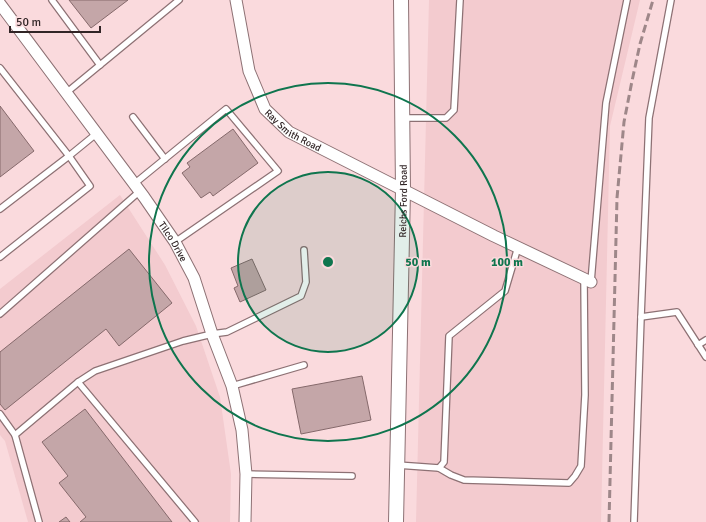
<svg xmlns="http://www.w3.org/2000/svg" width="706" height="522" viewBox="0 0 706 522" font-family="Signika,sans-serif">
<style>
.built{fill:#f3cbcf}
.building{fill:#c4a6a8;stroke:#85696b}
.lines{fill:none;stroke-linecap:round;stroke-linejoin:round}
.service-casing{stroke:#8d7174;stroke-width:8}
.minor-casing{stroke:#8d7174;stroke-width:13}
.tertiary-casing{stroke:#8d7174;stroke-width:16}
.service{stroke:#fff;stroke-width:5.5}
.minor{stroke:#fff;stroke-width:11}
.tertiary{stroke:#fff;stroke-width:14}
.rail{stroke:#9e8789;stroke-width:3;stroke-dasharray:8 4;stroke-linecap:butt}
.ring{fill:none;stroke:#0f754e;stroke-width:2}
.labels{text-anchor:middle;stroke-width:3;stroke-linejoin:round;paint-order:stroke}
.street-label{font-size:10px;fill:#312526;stroke:#fadadd}
.centre{fill:#0f754e;stroke:#fadadd;stroke-width:2}
.ring-label{font-size:12px;text-anchor:middle;font-weight:bold;fill:#0f754e;stroke:#fadadd;stroke-width:3;stroke-linejoin:round;paint-order:stroke}
</style>
<rect width="100%" height="100%" fill="#fadadd"/>
<g class="built">
<polygon points="429,0 640,0 610,126 601,522 416,522"/>
<polygon points="120,195 165,265 196,326 220,397 231,474 230,522 28,522 5,441 0,435 0,289"/>
</g>
<g class="building">
<polygon points="69,0 128,0 91,28"/>
<polygon points="0,106 34,151 0,177"/>
<polygon points="233,129 258,163 213,196 210,192 201,198 182,173 190,167 187,163"/>
<polygon points="129,249 172,303 119,346 106,329 5,410 0,404 0,352"/>
<polygon points="252,259 266,290 240,302 234,288 238,286 231,268"/>
<polygon points="362,376 371,420 301,434 292,389"/>
<polygon points="85,409 172,522 80,522 86,517 59,483 68,476 42,442"/>
<polygon points="66,517 70,522 59,522"/>
</g>
<g class="lines">
<defs>
<g id="service">
<polyline points="52,0 100,65"/>
<polyline points="0,68 69,156 90,186 0,257"/>
<polyline points="66,93 179,0"/>
<polyline points="133,117 165,159"/>
<polyline points="403,118 446,118 454,110 460,0"/>
<polyline points="134,184 226,109 278,171 175,242"/>
<polyline points="0,209 69,156 96,134"/>
<polyline points="591,282 606,103 627,0"/>
<polyline points="0,314 140,191"/>
<polyline points="641,317 677,312 706,357"/>
<polyline points="698,345 706,340"/>
<polyline points="78,382 195,522"/>
<polyline points="232,386 304,365"/>
<polyline points="0,414 15,435"/>
<polyline points="397,465 439,468 444,462 449,336 505,291 518,247"/>
<polyline points="439,468 451,475 464,480 569,483 575,476 581,466 585,395 584,279"/>
<polyline points="246,474 352,476"/>
<polyline points="39,522 15,435 78,382 95,371 183,341 212,334 227,332 301,296 306,282 304,250"/>
<polyline points="634,522 641,317 649,118 671,0"/>
</g>
<g id="minor">
<path id="s1" d="M236,0L249,71L265,109L289,132L494,236L591,282"/>
<path id="s2" d="M0,4L144,197L175,242L194,278L212,334L232,386L242,430L246,474L245,522"/>
</g>
<g id="tertiary">
<path id="s3" d="M396,522L403,190L401,0"/>
</g>
</defs>
<use href="#service" class="service-casing"/>
<use href="#minor" class="minor-casing"/>
<use href="#tertiary" class="tertiary-casing"/>
<use href="#service" class="service"/>
<use href="#minor" class="minor"/>
<use href="#tertiary" class="tertiary"/>
<polyline class="rail" points="609,522 617,198 624,122 632,81 640,44 653,0"/>
</g>
<circle cx="328" cy="262" r="90" fill="#0f754e" fill-opacity=".12"/>
<g class="ring">
<circle cx="328" cy="262" r="90"/>
<circle cx="328" cy="262" r="179"/>
</g>
<g class="labels">
<g class="street-label">
<text dy="4" stroke="none"><textPath href="#s1" startOffset="149">Ray Smith Road</textPath></text>
<text dy="4" stroke="none"><textPath href="#s3" startOffset="321">Reichs Ford Road</textPath></text>
<text dy="4" stroke="none"><textPath href="#s2" startOffset="294">Tilco Drive</textPath></text>
</g>
</g>
<circle cx="328" cy="262" r="6" class="centre"/>
<g class="ring-label">
<text x="418" y="266">50 m</text>
<text x="507" y="266">100 m</text>
</g>
<path d="M10 26v6h90v-6" fill="none" stroke="#312526" stroke-width="2"/>
<text x="16" y="26" font-size="12" fill="#312526" stroke="#fadadd" stroke-width="3" paint-order="stroke">50 m</text>
</svg>
